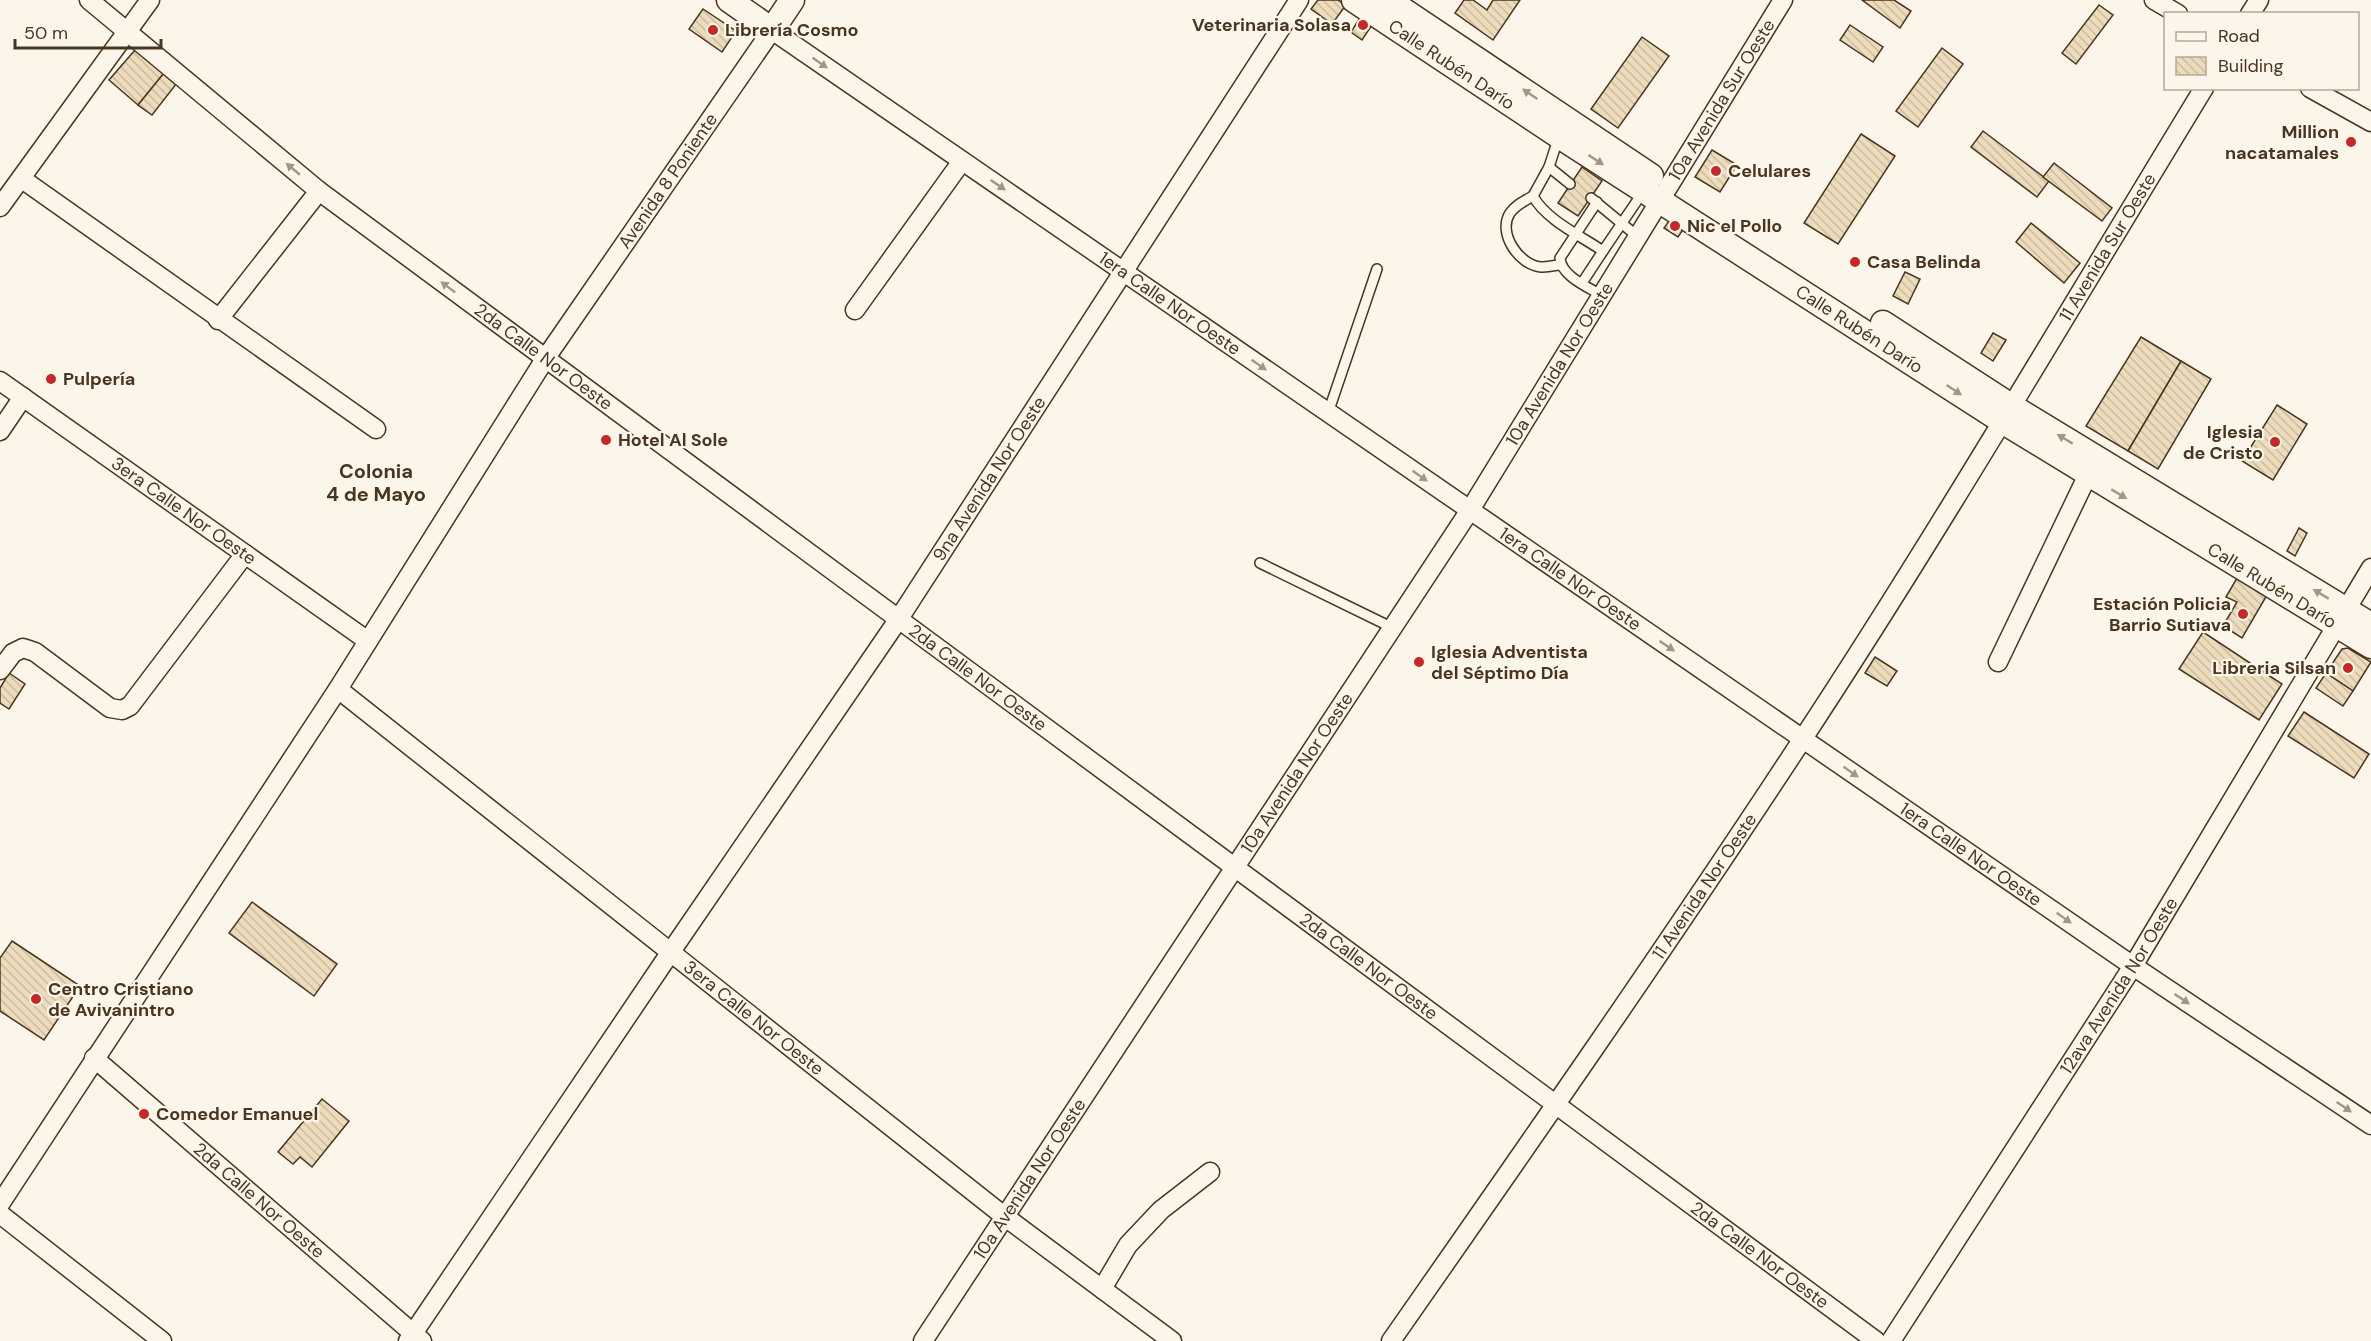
<svg xmlns="http://www.w3.org/2000/svg" width="2371" height="1341" viewBox="0 0 2371 1341" font-family="'DM Sans',sans-serif">
<style>
.building{fill:url(#building-back-hatch);stroke:#4a3520;stroke-width:1.5}
.lines{fill:none;stroke-linecap:round;stroke-linejoin:round}
.lane-casing{stroke:#4a3520;stroke-width:12}
.street-casing{stroke:#4a3520;stroke-width:21}
.secondary-casing{stroke:#4a3520;stroke-width:27}
.lane{stroke:#fbf6e9;stroke-width:9}
.street{stroke:#fbf6e9;stroke-width:18}
.secondary{stroke:#fbf6e9;stroke-width:24}
.oneway{fill:#a29684}
.poi-dot{fill:#c62828;stroke:#fbf6e9;stroke-width:2}
.labels{text-anchor:middle;stroke-width:4.5;stroke-linejoin:round;paint-order:stroke}
.poi-label{font-size:18px;font-weight:bold;fill:#4a3520;stroke:#fbf6e9;text-anchor:start}
.street-label{font-size:18px;fill:#4a3520;stroke:#fbf6e9}
.neighbourhood-label{font-size:20px;font-weight:bold;fill:#4a3520;stroke:#fbf6e9}
</style>
<defs>
<pattern id="building-back-hatch" width="6" height="6" patternUnits="userSpaceOnUse" patternTransform="scale(1.5)"><rect width="6" height="6" fill="#ecdcbc"/><path d="M-1 5l2 2M0 0l6 6M5-1l2 2" fill="none" stroke="#ccbda1"/></pattern>
</defs>
<rect width="100%" height="100%" fill="#fbf6e9"/>
<g class="building">
<polygon points="1318,0 1338,0 1346,5 1332,24 1311,9"/>
<polygon points="1464,0 1473,0 1487,10 1493,0 1520,0 1493,40 1455,13"/>
<polygon points="1862,0 1894,0 1911,11 1900,28"/>
<polygon points="2099,5 2113,15 2076,64 2062,53"/>
<polygon points="703,9 736,31 722,52 689,29"/>
<polygon points="1364,11 1376,19 1362,40 1351,32"/>
<polygon points="1850,25 1883,47 1873,62 1840,40"/>
<polygon points="1642,37 1669,56 1618,128 1591,109"/>
<polygon points="1942,48 1963,64 1918,127 1896,111"/>
<polygon points="135,50 164,73 138,105 109,80"/>
<polygon points="164,73 177,83 152,115 138,105"/>
<polygon points="1983,131 2049,181 2037,197 1971,147"/>
<polygon points="1861,134 1895,156 1838,244 1804,223"/>
<polygon points="1712,150 1737,165 1720,192 1695,177"/>
<polygon points="2054,163 2112,208 2102,221 2043,177"/>
<polygon points="1582,167 1602,181 1578,216 1558,203"/>
<polygon points="1669,221 1686,225 1678,237 1664,228"/>
<polygon points="2031,223 2080,263 2064,283 2016,242"/>
<polygon points="1905,272 1920,279 1908,304 1893,296"/>
<polygon points="1993,333 2006,340 1993,361 1981,353"/>
<polygon points="2141,337 2181,361 2128,451 2086,426"/>
<polygon points="2181,361 2211,379 2158,469 2128,451"/>
<polygon points="2277,405 2307,424 2273,480 2242,461"/>
<polygon points="2299,528 2307,533 2295,556 2287,551"/>
<polygon points="2237,578 2267,595 2242,638 2223,626 2237,602 2226,597"/>
<polygon points="2203,632 2282,684 2259,720 2179,669"/>
<polygon points="2348,648 2371,662 2353,691 2326,673 2342,649"/>
<polygon points="1875,657 1897,671 1887,686 1865,673"/>
<polygon points="9,673 25,684 9,709 0,703 0,688"/>
<polygon points="2326,673 2353,691 2343,706 2316,688"/>
<polygon points="2304,712 2369,754 2354,778 2288,736"/>
<polygon points="252,902 337,964 314,996 229,933"/>
<polygon points="12,941 80,986 44,1040 0,1011 0,958"/>
<polygon points="322,1099 349,1121 312,1167 300,1157 293,1164 278,1152"/>
</g>
<g class="lines">
<defs>
<g id="lane">
<path d="M1559,136L1549,167L1533,196C1546,220 1581,236 1603,251L1643,192"/>
<polyline points="1549,167 1570,184"/>
<path d="M1533,196C1524,201 1516,205 1510,213C1497,233 1519,265 1541,267C1548,267 1555,265 1561,265"/>
<polyline points="1591,198 1637,236"/>
<path d="M1597,202L1560,258C1561,276 1588,287 1601,295"/>
<polyline points="1582,283 1603,251"/>
<polyline points="1328,413 1377,269"/>
<polyline points="1260,563 1393,628"/>
</g>
<g id="street">
<path id="s1" d="M89,0L319,191L1876,1341"/>
<polyline points="2154,0 2178,14"/>
<polyline points="2250,14 2259,0"/>
<polyline points="2310,88 2371,122"/>
<polyline points="22,179 376,429"/>
<polyline points="0,207 150,0"/>
<polyline points="855,310 962,161"/>
<polyline points="218,320 319,191"/>
<path id="s2" d="M0,381L368,641"/>
<polyline points="0,431 23,397"/>
<polyline points="1998,662 2094,462"/>
<polyline points="0,670 13,653 23,648 35,652 110,708 122,710 130,706 245,554"/>
<path id="s3" d="M338,689L1004,1216L1172,1341"/>
<path id="s4" d="M94,1058L422,1341"/>
<path id="s5" d="M0,1204L338,689L545,359L772,30L2133,966L2371,1125"/>
<polyline points="0,1214 162,1341"/>
<polyline points="1102,1289 1128,1245 1161,1210 1210,1172"/>
<path id="s6" d="M408,1341L670,953L898,620L1299,0"/>
<path id="s7" d="M923,1341L1470,510L1783,0"/>
<path id="s8" d="M1391,1341C1530,1142 1669,943 1802,740C1942,527 2071,306 2204,88"/>
<path id="s9" d="M1891,1341L2133,966L2371,568"/>
</g>
<g id="secondary">
<polyline points="729,0 772,30 792,0"/>
<path id="s10" d="M1354,0L1559,136L2002,421L2371,646"/>
<polyline points="1388,0 1651,176"/>
<polyline points="1883,323 2011,406 2371,625"/>
</g>
</defs>
<use href="#lane" class="lane-casing"/>
<use href="#street" class="street-casing"/>
<use href="#secondary" class="secondary-casing"/>
<use href="#lane" class="lane"/>
<use href="#street" class="street"/>
<use href="#secondary" class="secondary"/>
</g>
<defs><path id="oneway-solid" d="M-6-.8H1V-3.2L6.5 0L1 3.2V.8H-6Z" transform="scale(1.5)"/></defs>
<g class="oneway">
<use href="#oneway-solid" transform="translate(820 63) rotate(35)"/>
<use href="#oneway-solid" transform="translate(1530 94) rotate(-146)"/>
<use href="#oneway-solid" transform="translate(1596 160) rotate(33)"/>
<use href="#oneway-solid" transform="translate(293 169) rotate(-140)"/>
<use href="#oneway-solid" transform="translate(998 185) rotate(34)"/>
<use href="#oneway-solid" transform="translate(448 287) rotate(-143)"/>
<use href="#oneway-solid" transform="translate(1259 365) rotate(35)"/>
<use href="#oneway-solid" transform="translate(1954 390) rotate(34)"/>
<use href="#oneway-solid" transform="translate(2065 439) rotate(-149)"/>
<use href="#oneway-solid" transform="translate(1420 476) rotate(35)"/>
<use href="#oneway-solid" transform="translate(2119 494) rotate(31)"/>
<use href="#oneway-solid" transform="translate(2321 594) rotate(-149)"/>
<use href="#oneway-solid" transform="translate(1667 646) rotate(34)"/>
<use href="#oneway-solid" transform="translate(1851 772) rotate(35)"/>
<use href="#oneway-solid" transform="translate(2064 918) rotate(35)"/>
<use href="#oneway-solid" transform="translate(2182 999) rotate(34)"/>
<use href="#oneway-solid" transform="translate(2344 1107) rotate(34)"/>
</g>
<g class="poi-dot">
<circle cx="1363" cy="25" r="6"/>
<circle cx="713" cy="30" r="6"/>
<circle cx="2351" cy="142" r="6"/>
<circle cx="1716" cy="171" r="6"/>
<circle cx="1675" cy="226" r="6"/>
<circle cx="1855" cy="262" r="6"/>
<circle cx="51" cy="379" r="6"/>
<circle cx="606" cy="440" r="6"/>
<circle cx="2275" cy="442" r="6"/>
<circle cx="2243" cy="614" r="6"/>
<circle cx="1419" cy="662" r="6"/>
<circle cx="2348" cy="668" r="6"/>
<circle cx="36" cy="999" r="6"/>
<circle cx="144" cy="1114" r="6"/>
</g>
<g class="labels">
<g class="poi-label">
<text x="1351" y="31" text-anchor="end">Veterinaria Solasa</text>
<text x="725" y="36">Librería Cosmo</text>
<text x="2339" y="138" text-anchor="end">Million<tspan x="2339" dy="21">nacatamales</tspan></text>
<text x="1728" y="177">Celulares</text>
<text x="1687" y="232">Nic el Pollo</text>
<text x="1867" y="268">Casa Belinda</text>
<text x="63" y="385">Pulpería</text>
<text x="2263" y="438" text-anchor="end">Iglesia<tspan x="2263" dy="21">de Cristo</tspan></text>
<text x="618" y="446">Hotel Al Sole</text>
<text x="2231" y="610" text-anchor="end">Estación Policia<tspan x="2231" dy="21">Barrio Sutiava</tspan></text>
<text x="1431" y="658">Iglesia Adventista<tspan x="1431" dy="21">del Séptimo Día</tspan></text>
<text x="2336" y="674" text-anchor="end">Libreria Silsan</text>
<text x="48" y="995">Centro Cristiano<tspan x="48" dy="21">de Avivanintro</tspan></text>
<text x="156" y="1120">Comedor Emanuel</text>
</g>
<g class="street-label">
<text dy="6" stroke="none"><textPath href="#s10" startOffset="117">Calle Rubén Darío</textPath></text>
<text dy="6" stroke="none"><textPath href="#s7" startOffset="1476">10a Avenida Sur Oeste</textPath></text>
<text dy="6" stroke="none"><textPath href="#s5" startOffset="1222">Avenida 8 Poniente</textPath></text>
<text dy="6" stroke="none"><textPath href="#s8" startOffset="1308">11 Avenida Sur Oeste</textPath></text>
<text dy="6" stroke="none"><textPath href="#s5" startOffset="1888">1era Calle Nor Oeste</textPath></text>
<text dy="6" stroke="none"><textPath href="#s10" startOffset="603">Calle Rubén Darío</textPath></text>
<text dy="6" stroke="none"><textPath href="#s1" startOffset="578">2da Calle Nor Oeste</textPath></text>
<text dy="6" stroke="none"><textPath href="#s7" startOffset="1166">10a Avenida Nor Oeste</textPath></text>
<text dy="6" stroke="none"><textPath href="#s6" startOffset="1040">9na Avenida Nor Oeste</textPath></text>
<text dy="6" stroke="none"><textPath href="#s2" startOffset="225">3era Calle Nor Oeste</textPath></text>
<text dy="6" stroke="none"><textPath href="#s5" startOffset="2374">1era Calle Nor Oeste</textPath></text>
<text dy="6" stroke="none"><textPath href="#s10" startOffset="1089">Calle Rubén Darío</textPath></text>
<text dy="6" stroke="none"><textPath href="#s1" startOffset="1118">2da Calle Nor Oeste</textPath></text>
<text dy="6" stroke="none"><textPath href="#s7" startOffset="680">10a Avenida Nor Oeste</textPath></text>
<text dy="6" stroke="none"><textPath href="#s5" startOffset="2860">1era Calle Nor Oeste</textPath></text>
<text dy="6" stroke="none"><textPath href="#s8" startOffset="552">11 Avenida Nor Oeste</textPath></text>
<text dy="6" stroke="none"><textPath href="#s1" startOffset="1604">2da Calle Nor Oeste</textPath></text>
<text dy="6" stroke="none"><textPath href="#s9" startOffset="422">12ava Avenida Nor Oeste</textPath></text>
<text dy="6" stroke="none"><textPath href="#s3" startOffset="530">3era Calle Nor Oeste</textPath></text>
<text dy="6" stroke="none"><textPath href="#s7" startOffset="194">10a Avenida Nor Oeste</textPath></text>
<text dy="6" stroke="none"><textPath href="#s4" startOffset="218">2da Calle Nor Oeste</textPath></text>
<text dy="6" stroke="none"><textPath href="#s1" startOffset="2090">2da Calle Nor Oeste</textPath></text>
</g>
<g class="neighbourhood-label">
<text x="376" y="478">Colonia<tspan x="376" dy="23">4 de Mayo</tspan></text>
</g>
</g>
<rect x="2164" y="12" width="195" height="78" fill="#fbf6e9" stroke="#b4a999" stroke-width="1.5"/>
<rect x="2176" y="32" width="30" height="9" fill="#fbf6e9" stroke="#b4a999" stroke-width="1.5"/>
<text x="2218" y="42" font-size="18" fill="#4a3520">Road</text>
<rect x="2176" y="57" width="30" height="18" fill="url(#building-back-hatch)" stroke="#b4a999" stroke-width="1.5"/>
<text x="2218" y="72" font-size="18" fill="#4a3520">Building</text>
<path d="M15 39v9h146v-9" fill="none" stroke="#4a3520" stroke-width="3"/>
<text x="24" y="39" font-size="18" fill="#4a3520" stroke="#fbf6e9" stroke-width="4.5" paint-order="stroke">50 m</text>
</svg>
